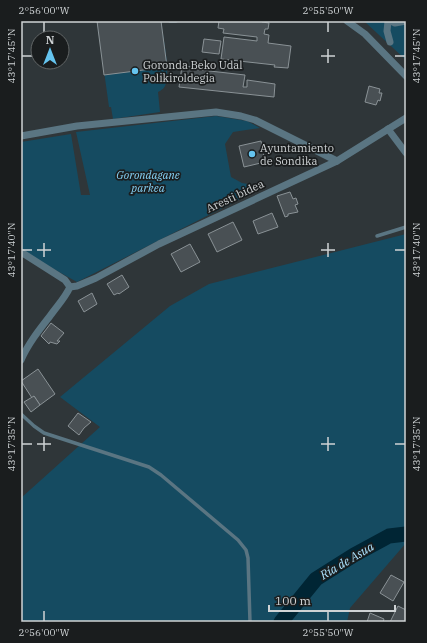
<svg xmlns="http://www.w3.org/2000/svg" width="427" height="643" viewBox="0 0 427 643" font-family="'IBM Plex Serif',serif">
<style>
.green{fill:#154b61}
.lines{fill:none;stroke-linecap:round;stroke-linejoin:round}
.river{stroke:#002534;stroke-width:15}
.building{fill:#495054;stroke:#8a9296}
.lane{stroke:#5a7582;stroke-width:3.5}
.street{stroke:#5a7582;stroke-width:7}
.ticks{fill:none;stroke:#cfd3d5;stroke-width:1.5}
.poi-dot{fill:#65c4ef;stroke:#1a1d1e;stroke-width:1.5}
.labels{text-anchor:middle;stroke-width:3.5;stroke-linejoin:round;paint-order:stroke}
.poi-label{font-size:11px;fill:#cfd3d5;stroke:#1a1d1e;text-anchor:start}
.park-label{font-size:11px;font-style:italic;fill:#86d3f7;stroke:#1a1d1e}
.street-label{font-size:11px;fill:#cfd3d5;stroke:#1a1d1e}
.water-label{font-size:12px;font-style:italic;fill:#ace3fe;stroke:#1a1d1e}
.neatline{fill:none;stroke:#cfd3d5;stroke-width:1.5}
.ticks-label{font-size:10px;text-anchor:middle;fill:#cfd3d5}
</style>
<rect width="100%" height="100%" fill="#2f3639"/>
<g class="green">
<path d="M97,21H161C163,39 170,66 166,83C165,88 162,90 158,92L160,112L113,119L111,107H109Z"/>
<polygon points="364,21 406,21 406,60"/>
<polygon points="216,116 247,121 260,128 233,132 225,144 231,177 242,183 248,184 250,194 77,282 27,254 21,249 21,142 71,134 81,195 90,195 76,132"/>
<polygon points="406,234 406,543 350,608 347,622 21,622 21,498 100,427 60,397 170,306 209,284"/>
</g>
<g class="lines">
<polyline class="river" points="281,622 316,579 354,555 389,536 406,534"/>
</g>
<g class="building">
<polygon points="97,21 161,21 167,67 104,75"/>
<polygon points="219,21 262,21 262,22 269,23 268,29 265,29 264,34 269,35 268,43 291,46 288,68 274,67 275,65 221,59 224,37 257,41 257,37 223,33 224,29 218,28"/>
<polygon points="204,39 221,41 219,54 202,52"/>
<polygon points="182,66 192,67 192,69 245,75 243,87 247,87 247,80 275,84 274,97 179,87"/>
<polygon points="369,86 380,89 379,93 382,93 380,101 378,100 376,105 365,102"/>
<polygon points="261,141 265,162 244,167 239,146"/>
<polygon points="290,192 293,199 296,198 298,204 295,205 298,212 288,214 288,216 285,217 277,196"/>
<polygon points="272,213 278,227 258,234 253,221"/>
<polygon points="233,222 242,240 217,252 208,234"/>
<polygon points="190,244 200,262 181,272 171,254"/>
<polygon points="122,275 129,287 119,294 118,293 114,295 107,284"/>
<polygon points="92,293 97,304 84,312 78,301"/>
<polygon points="51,323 64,333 57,341 60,341 57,344 50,342 49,344 41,336"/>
<polygon points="38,369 55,394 40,405 34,396 32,398 21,381"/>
<polygon points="34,396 40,405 31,412 24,402"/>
<polygon points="78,413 91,422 84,428 79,435 68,426"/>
<polygon points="391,575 404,582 393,601 380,593"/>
<polygon points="398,606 406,610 406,622 390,622"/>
<polygon points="370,613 384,619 383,622 367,622"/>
</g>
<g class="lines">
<g class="lane">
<polyline points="170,21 176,21"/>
<polyline points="377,236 406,227"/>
<polyline points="21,414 34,426 44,433 149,467 161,475 238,540 246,550 248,558 250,622"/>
</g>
<g class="street">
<polyline points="347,21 365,34 406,76"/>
<polyline points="388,21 387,31 390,42"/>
<polyline points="391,21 395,23 406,21"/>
<polyline points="388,129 406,153"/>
<polyline points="21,136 77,126 216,112 241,116 255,120 337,161"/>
<polyline points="21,252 65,280 70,287"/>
<polyline points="70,287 77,286 96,278 159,244 337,161 406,118"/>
<path d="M21,360C28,344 39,330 50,316C57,306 65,298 70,287"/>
</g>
</g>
<path class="ticks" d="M44,22V32M328,22V32M328,49V63M22,56H32M321,56H335M395,56H405M44,243V257M328,243V257M22,250H32M37,250H51M321,250H335M395,250H405M44,437V451M328,437V451M22,444H32M37,444H51M321,444H335M395,444H405M44,611V621M328,611V621"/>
<g class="poi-dot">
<circle cx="135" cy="71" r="4"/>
<circle cx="252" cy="154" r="4"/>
</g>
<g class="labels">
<g class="poi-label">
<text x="143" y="69">Goronda Beko Udal<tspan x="143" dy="13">Polikiroldegia</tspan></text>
<text x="260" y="152">Ayuntamiento<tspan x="260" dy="13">de Sondika</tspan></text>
</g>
<g class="park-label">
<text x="148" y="179">Gorondagane<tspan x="148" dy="13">parkea</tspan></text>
</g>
<g class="street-label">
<text transform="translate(235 196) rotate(-25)" y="4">Aresti bidea</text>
</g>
<g class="water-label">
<text transform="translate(347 561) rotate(-31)" y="4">Ría de Asua</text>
</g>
</g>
<rect width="427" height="643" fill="none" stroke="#1a1d1e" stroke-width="44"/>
<g transform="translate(50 50)"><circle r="19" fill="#1a1d1e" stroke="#626667"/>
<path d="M0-3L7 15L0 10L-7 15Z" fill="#65c4ef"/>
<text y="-6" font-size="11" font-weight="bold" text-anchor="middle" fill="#cfd3d5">N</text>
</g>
<path d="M269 605v6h126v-6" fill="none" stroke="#cfd3d5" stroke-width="2"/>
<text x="275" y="605" font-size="12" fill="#cfd3d5" stroke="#1a1d1e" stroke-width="3" paint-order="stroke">100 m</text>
<rect x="22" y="22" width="383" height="599" class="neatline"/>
<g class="ticks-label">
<text x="44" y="14">2°56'00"W</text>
<text x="328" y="14">2°55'50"W</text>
<text transform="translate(11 56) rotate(-90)" y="4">43°17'45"N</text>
<text transform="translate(416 56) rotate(-90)" y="4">43°17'45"N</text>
<text transform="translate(11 250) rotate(-90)" y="4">43°17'40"N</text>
<text transform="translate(416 250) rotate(-90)" y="4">43°17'40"N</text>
<text transform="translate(11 444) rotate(-90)" y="4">43°17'35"N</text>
<text transform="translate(416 444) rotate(-90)" y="4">43°17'35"N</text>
<text x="44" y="636">2°56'00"W</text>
<text x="328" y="636">2°55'50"W</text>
</g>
</svg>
